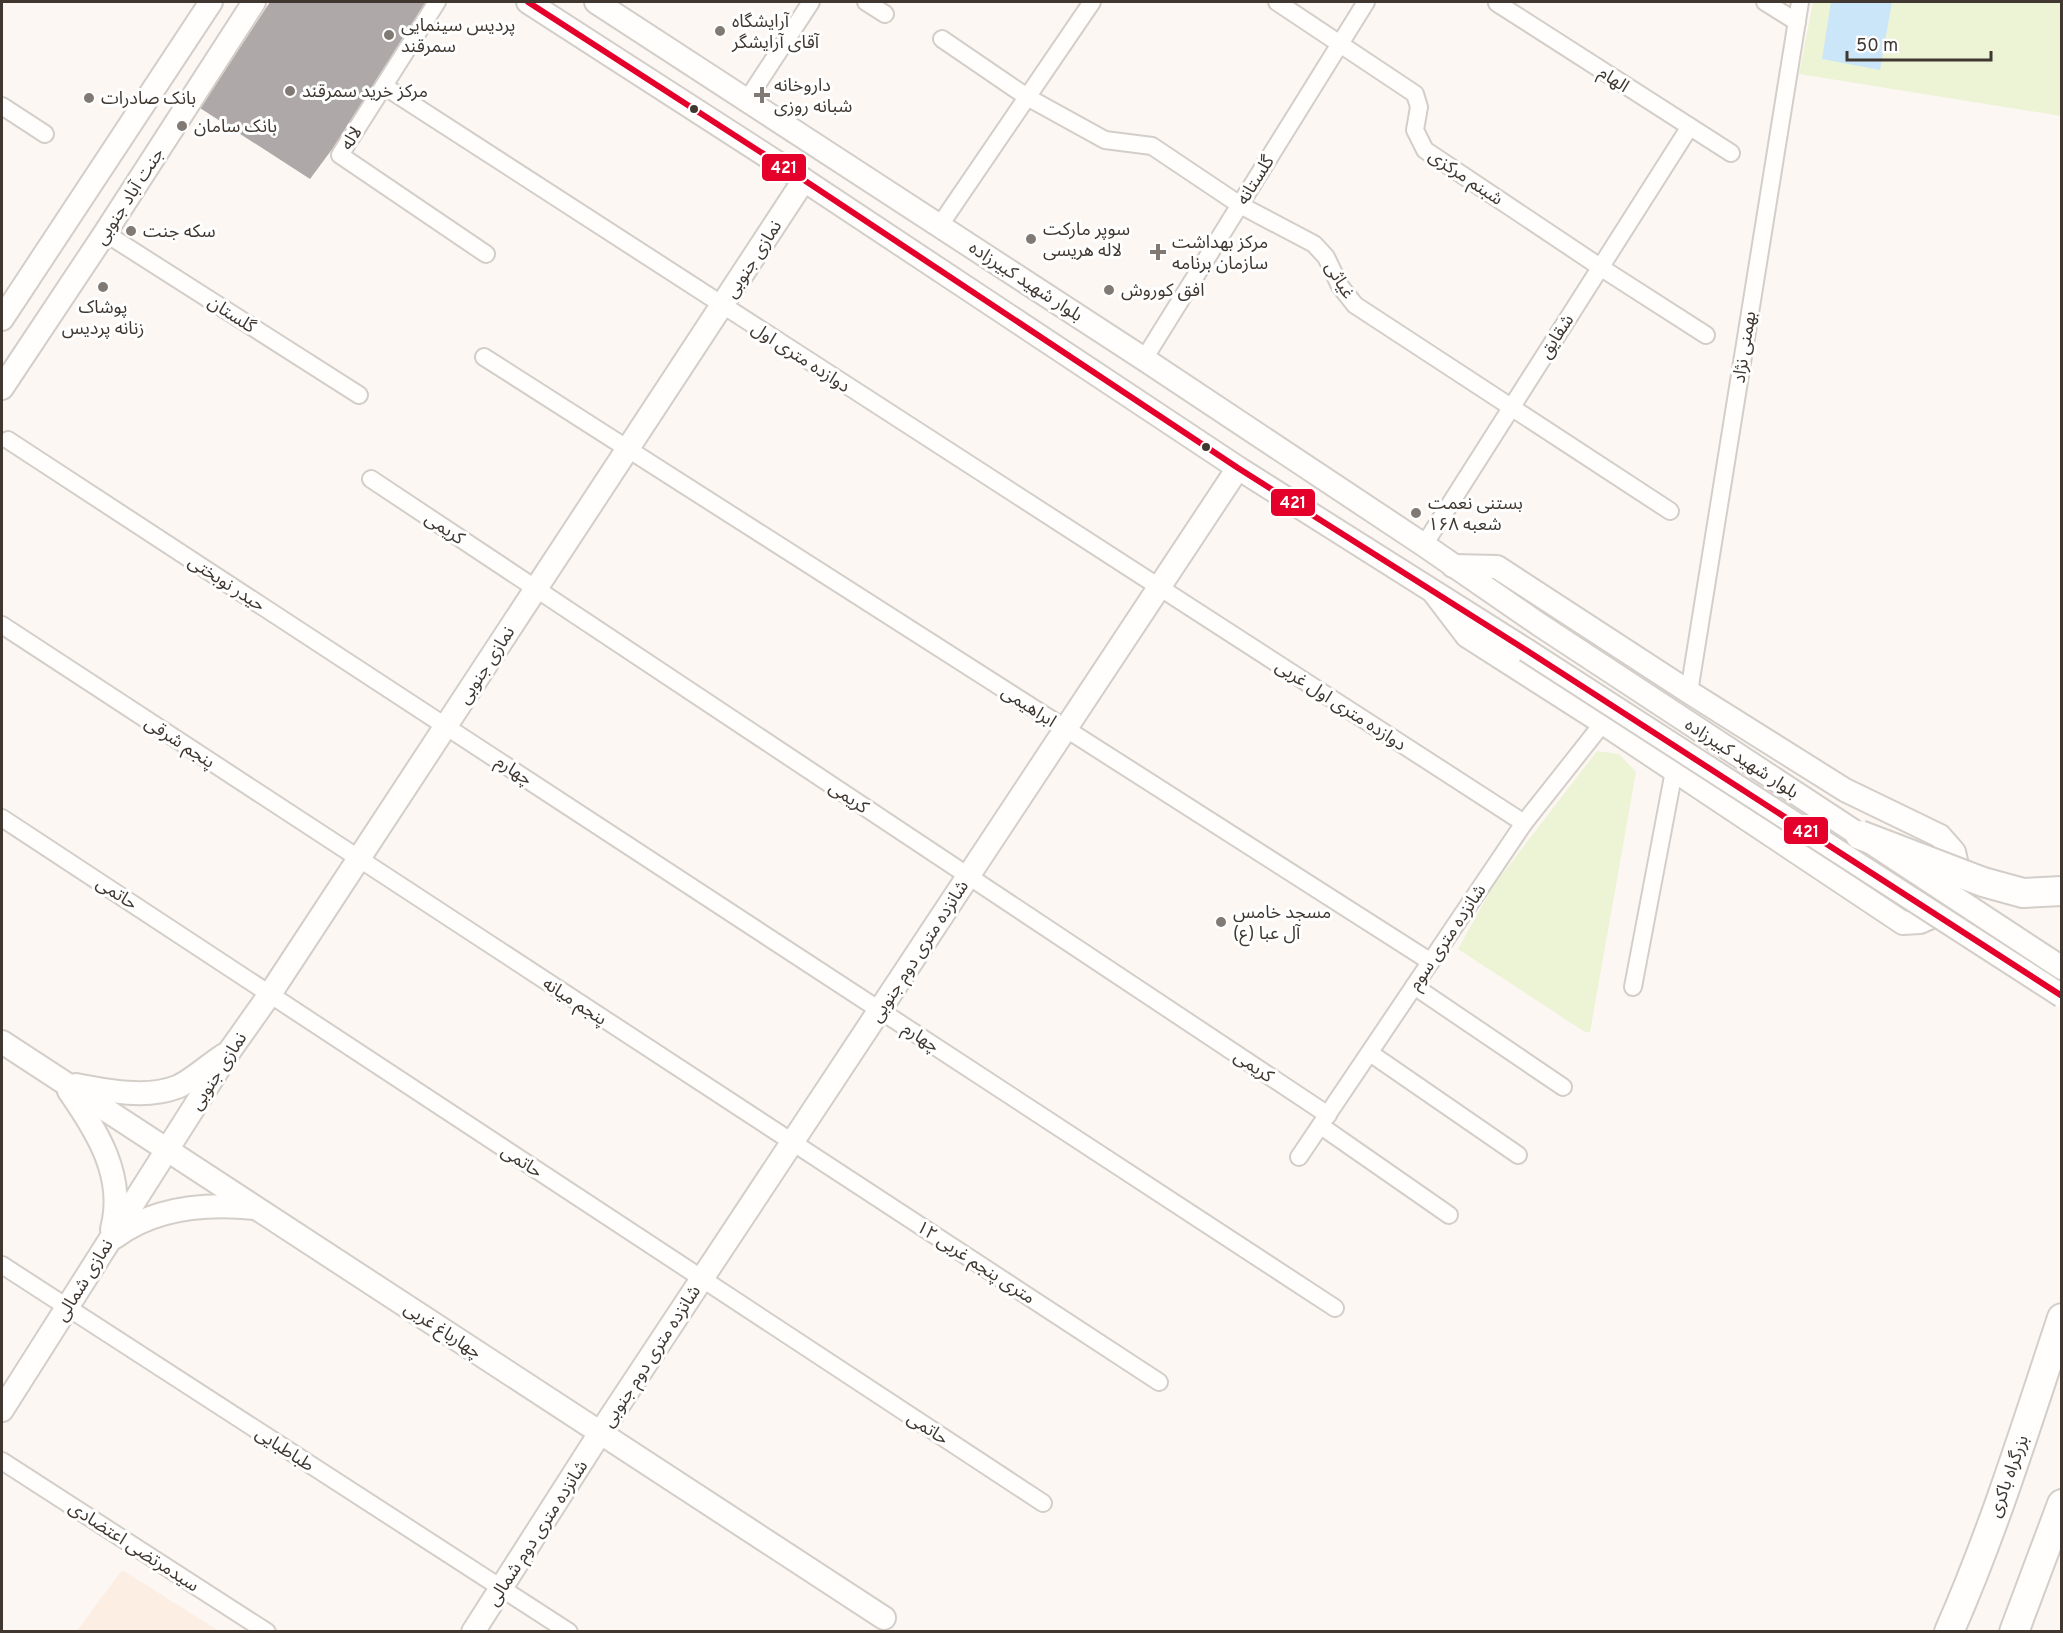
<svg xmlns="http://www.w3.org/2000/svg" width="2063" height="1633" viewBox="0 0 2063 1633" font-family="Overpass,'Noto Sans Arabic',sans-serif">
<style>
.built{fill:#fceee2}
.green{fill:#edf4d6}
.water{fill:#cbe6f9}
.building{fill:#aea8a9}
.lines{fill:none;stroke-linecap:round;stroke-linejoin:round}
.street-casing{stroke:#d4cec9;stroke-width:20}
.secondary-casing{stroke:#d4cec9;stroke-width:26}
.highway-casing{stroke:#d4cec9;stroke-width:32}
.street{stroke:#fffefd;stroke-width:16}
.secondary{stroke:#fffefd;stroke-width:22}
.highway{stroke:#fffefd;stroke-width:28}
.secondary-bridge-casing{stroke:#d4cec9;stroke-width:26;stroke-linecap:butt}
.highway-bridge-casing{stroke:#d4cec9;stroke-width:32;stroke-linecap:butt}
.secondary-bridge{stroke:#fffefd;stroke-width:22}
.highway-bridge{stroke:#fffefd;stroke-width:28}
.bus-1-casing{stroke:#fff;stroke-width:10}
.bus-1{stroke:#e4002b;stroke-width:6}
.poi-dot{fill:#817a74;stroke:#fff;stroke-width:2}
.bus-dot{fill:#3f3730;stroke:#fff;stroke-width:2}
.labels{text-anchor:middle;stroke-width:6;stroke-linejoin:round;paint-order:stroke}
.poi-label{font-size:18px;fill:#3f3730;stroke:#fff;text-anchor:start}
.street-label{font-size:18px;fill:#3f3730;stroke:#fff}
.line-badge{stroke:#fff;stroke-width:2}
.badge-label{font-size:16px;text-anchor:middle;font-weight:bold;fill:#fff}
</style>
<rect width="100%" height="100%" fill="#fcf7f2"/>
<polygon class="built" points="122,1570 219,1631 77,1631"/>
<g class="green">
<polygon points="1813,2 2061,2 2061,116 1799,74"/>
<polygon points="1597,751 1619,754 1636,772 1590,1032 1585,1032 1458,949 1493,886"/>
</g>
<polygon class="water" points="1831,2 1892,2 1880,70 1822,59"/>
<polygon class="building" points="270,2 428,2 333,148 310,179 200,108"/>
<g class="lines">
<defs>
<g id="street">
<polyline points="437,2 340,155 486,254"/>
<polyline points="866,2 885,14"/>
<polyline points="1277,2 1415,94 1419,107 1415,130 1425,150 1600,267 1706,335"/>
<polyline points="1765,2 1797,22"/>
<polyline points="1497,3 1731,153"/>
<polyline points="942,39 1027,97 1105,140 1152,146 1240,205 1314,244 1326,257 1340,286 1355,305 1670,511"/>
<polyline points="384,86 1524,823"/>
<polyline points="747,100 811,2"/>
<polyline points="2,106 45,134"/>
<polyline points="940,225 1092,2"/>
<polyline points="105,233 359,395"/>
<polyline points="484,357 1431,962"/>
<polyline points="1144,359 1366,2"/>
<polyline points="8,440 1335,1308"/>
<polyline points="371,479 1328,1115"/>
<polyline points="1424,545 1689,128"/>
<polyline points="2,625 1159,1382"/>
<polyline points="1689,692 1800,2"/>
<polyline points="2,818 1043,1503"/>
<polyline points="1414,986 1563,1087"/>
<polyline points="1633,987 1674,771"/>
<polyline points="1370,1053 1518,1155"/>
<polyline points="1321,1126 1449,1215"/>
<polyline points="1299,1157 1524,823 1603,723"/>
<polyline points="2,1265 569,1632"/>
<polyline points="2,1461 267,1632"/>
</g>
<g id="secondary">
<polyline points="528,2 804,180 1238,468 1526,650"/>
<polyline points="596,2 1144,359 1424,545 1540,625"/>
<polyline points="2,319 211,2"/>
<polyline points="2,388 105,233 254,2"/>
<polyline points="1435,594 1467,636 1603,723 1903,923 1920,922 1936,915 1948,902 1956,886 1958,869 1954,852 1940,836 1845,790 1689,692 1497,567 1453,566"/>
<polyline points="2,1042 884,1618"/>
<path d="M76,1085C107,1091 147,1099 177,1087C190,1082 211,1063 224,1055"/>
<path d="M69,1091C97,1131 126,1177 112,1229"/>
<path d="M115,1237C155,1207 207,1203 255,1208"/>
<polyline points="2,1410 231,1049 270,994 804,180"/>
<polyline points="473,1632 600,1433 1238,468"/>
</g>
<g id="highway">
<path d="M1949,1632C1994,1530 2027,1423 2062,1318"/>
<polyline points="2014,1632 2062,1504"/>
</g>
</defs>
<use href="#street" class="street-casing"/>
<use href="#secondary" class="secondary-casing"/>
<use href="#highway" class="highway-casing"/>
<use href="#street" class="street"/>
<use href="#secondary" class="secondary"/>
<use href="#highway" class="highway"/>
<defs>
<g id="secondary-bridge">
<polyline points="1540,625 2062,968"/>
<polyline points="1526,650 2062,996"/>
</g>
<polyline id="highway-bridge" points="1860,835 1983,882 2023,893 2062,891"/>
</defs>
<use href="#secondary-bridge" class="secondary-bridge-casing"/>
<use href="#highway-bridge" class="highway-bridge-casing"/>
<use href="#secondary-bridge" class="secondary-bridge"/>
<use href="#highway-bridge" class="highway-bridge"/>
<defs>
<polyline id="bus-1" points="528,2 804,180 1238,468 1526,650 2062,996"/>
</defs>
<use href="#bus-1" class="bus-1-casing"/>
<use href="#bus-1" class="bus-1"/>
</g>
<g class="poi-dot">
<circle cx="720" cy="31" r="6"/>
<circle cx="389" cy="35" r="6"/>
<circle cx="290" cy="91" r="6"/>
<path d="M759 86h6v6h6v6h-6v6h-6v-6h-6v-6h6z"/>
<circle cx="89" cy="98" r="6"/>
<circle cx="182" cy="126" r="6"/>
<circle cx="131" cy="231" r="6"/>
<circle cx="1031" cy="239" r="6"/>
<path d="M1155 243h6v6h6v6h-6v6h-6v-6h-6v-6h6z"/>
<circle cx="103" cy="287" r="6"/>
<circle cx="1109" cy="290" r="6"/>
<circle cx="1416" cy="513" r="6"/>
<circle cx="1221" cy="922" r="6"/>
</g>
<g class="bus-dot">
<circle cx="694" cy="109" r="5"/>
<circle cx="1206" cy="447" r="5"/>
</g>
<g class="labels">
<g class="poi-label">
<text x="732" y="27">آرایشگاه<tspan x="732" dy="21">آقای آرایشگر</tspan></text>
<text x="401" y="31">پردیس سینمایی<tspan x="401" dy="21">سمرقند</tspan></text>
<text x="774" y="91">داروخانه<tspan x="774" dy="21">شبانه روزی</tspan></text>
<text x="302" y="97">مرکز خرید سمرقند</text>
<text x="101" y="104">بانک صادرات</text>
<text x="194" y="132">بانک سامان</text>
<text x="1043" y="235">سوپر مارکت<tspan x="1043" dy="21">لاله هریسی</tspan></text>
<text x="143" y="237">سکه جنت</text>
<text x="1172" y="248">مرکز بهداشت<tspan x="1172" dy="21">سازمان برنامه</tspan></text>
<text x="1121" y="296">افق کوروش</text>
<text x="103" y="313" text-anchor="middle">پوشاک<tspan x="103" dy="21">زنانه پردیس</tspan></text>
<text x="1428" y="509">بستنی نعمت<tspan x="1428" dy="21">شعبه ۱۶۸</tspan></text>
<text x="1233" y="918">مسجد خامس<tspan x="1233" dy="21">آل عبا (ع)</tspan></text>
</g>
<g class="street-label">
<text transform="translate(1614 79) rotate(33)" y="6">الهام</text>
<text transform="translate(351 138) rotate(-58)" y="6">لاله</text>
<text transform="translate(1466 177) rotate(34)" y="6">شبنم مرکزی</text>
<text transform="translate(1255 180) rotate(-58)" y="6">گلستانه</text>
<text transform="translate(129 196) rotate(-57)" y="6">جنت آباد جنوبی</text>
<text transform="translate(753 259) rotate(-57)" y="6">نمازی جنوبی</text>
<text transform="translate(1340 280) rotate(59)" y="6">غیاثی</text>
<text transform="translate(1026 281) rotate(33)" y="6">بلوار شهید کبیرزاده</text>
<text transform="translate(232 314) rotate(33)" y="6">گلستان</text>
<text transform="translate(1556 336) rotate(-57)" y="6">شقایق</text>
<text transform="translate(1744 347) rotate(-81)" y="6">بهمنی نژاد</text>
<text transform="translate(801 357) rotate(33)" y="6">دوازده متری اول</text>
<text transform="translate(445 528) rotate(34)" y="6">کریمی</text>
<text transform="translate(227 583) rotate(33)" y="6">حیدر نوبختی</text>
<text transform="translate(486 665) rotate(-57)" y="6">نمازی جنوبی</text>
<text transform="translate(1341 705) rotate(33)" y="6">دوازده متری اول غربی</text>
<text transform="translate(1029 706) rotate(33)" y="6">ابراهیمی</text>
<text transform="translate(180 742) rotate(33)" y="6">پنجم شرقی</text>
<text transform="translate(1742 758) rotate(33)" y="6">بلوار شهید کبیرزاده</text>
<text transform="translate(514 770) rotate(33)" y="6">چهارم</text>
<text transform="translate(849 797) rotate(34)" y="6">کریمی</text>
<text transform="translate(117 893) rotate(33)" y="6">حاتمی</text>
<text transform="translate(1447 937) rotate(-56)" y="6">شانزده متری سوم</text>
<text transform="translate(919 951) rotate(-57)" y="6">شانزده متری دوم جنوبی</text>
<text transform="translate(575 1001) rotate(33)" y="6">پنجم میانه</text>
<text transform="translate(921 1037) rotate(33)" y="6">چهارم</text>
<text transform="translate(1254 1066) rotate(34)" y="6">کریمی</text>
<text transform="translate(218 1071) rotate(-57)" y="6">نمازی جنوبی</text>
<text transform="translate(522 1161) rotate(33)" y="6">حاتمی</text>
<text transform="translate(976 1262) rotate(33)" y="6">۱۲ متری پنجم غربی</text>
<text transform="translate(84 1280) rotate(-58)" y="6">نمازی شمالی</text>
<text transform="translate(443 1330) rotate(33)" y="6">چهارباغ غربی</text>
<text transform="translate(651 1356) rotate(-57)" y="6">شانزده متری دوم جنوبی</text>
<text transform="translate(928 1428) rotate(33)" y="6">حاتمی</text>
<text transform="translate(285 1449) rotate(33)" y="6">طباطبایی</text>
<text transform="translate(2008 1476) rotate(-70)" y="6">بزرگراه باکری</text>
<text transform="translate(537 1533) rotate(-57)" y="6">شانزده متری دوم شمالی</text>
<text transform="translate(134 1546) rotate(33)" y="6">سیدمرتضی اعتضادی</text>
</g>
</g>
<g class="line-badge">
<rect x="761" y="153" width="46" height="29" rx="6" fill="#e4002b"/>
<rect x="1270" y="488" width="46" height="29" rx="6" fill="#e4002b"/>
<rect x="1783" y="816" width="46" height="29" rx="6" fill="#e4002b"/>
</g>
<g class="badge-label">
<text x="784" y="173">421</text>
<text x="1293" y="508">421</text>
<text x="1806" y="837">421</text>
</g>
<rect width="2063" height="1633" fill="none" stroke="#3f3730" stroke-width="6"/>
<path d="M1847 51v9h144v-9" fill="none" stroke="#3f3730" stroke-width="3"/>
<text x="1856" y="51" font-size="18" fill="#3f3730" stroke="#ffffff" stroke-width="4.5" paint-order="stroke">50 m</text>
</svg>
